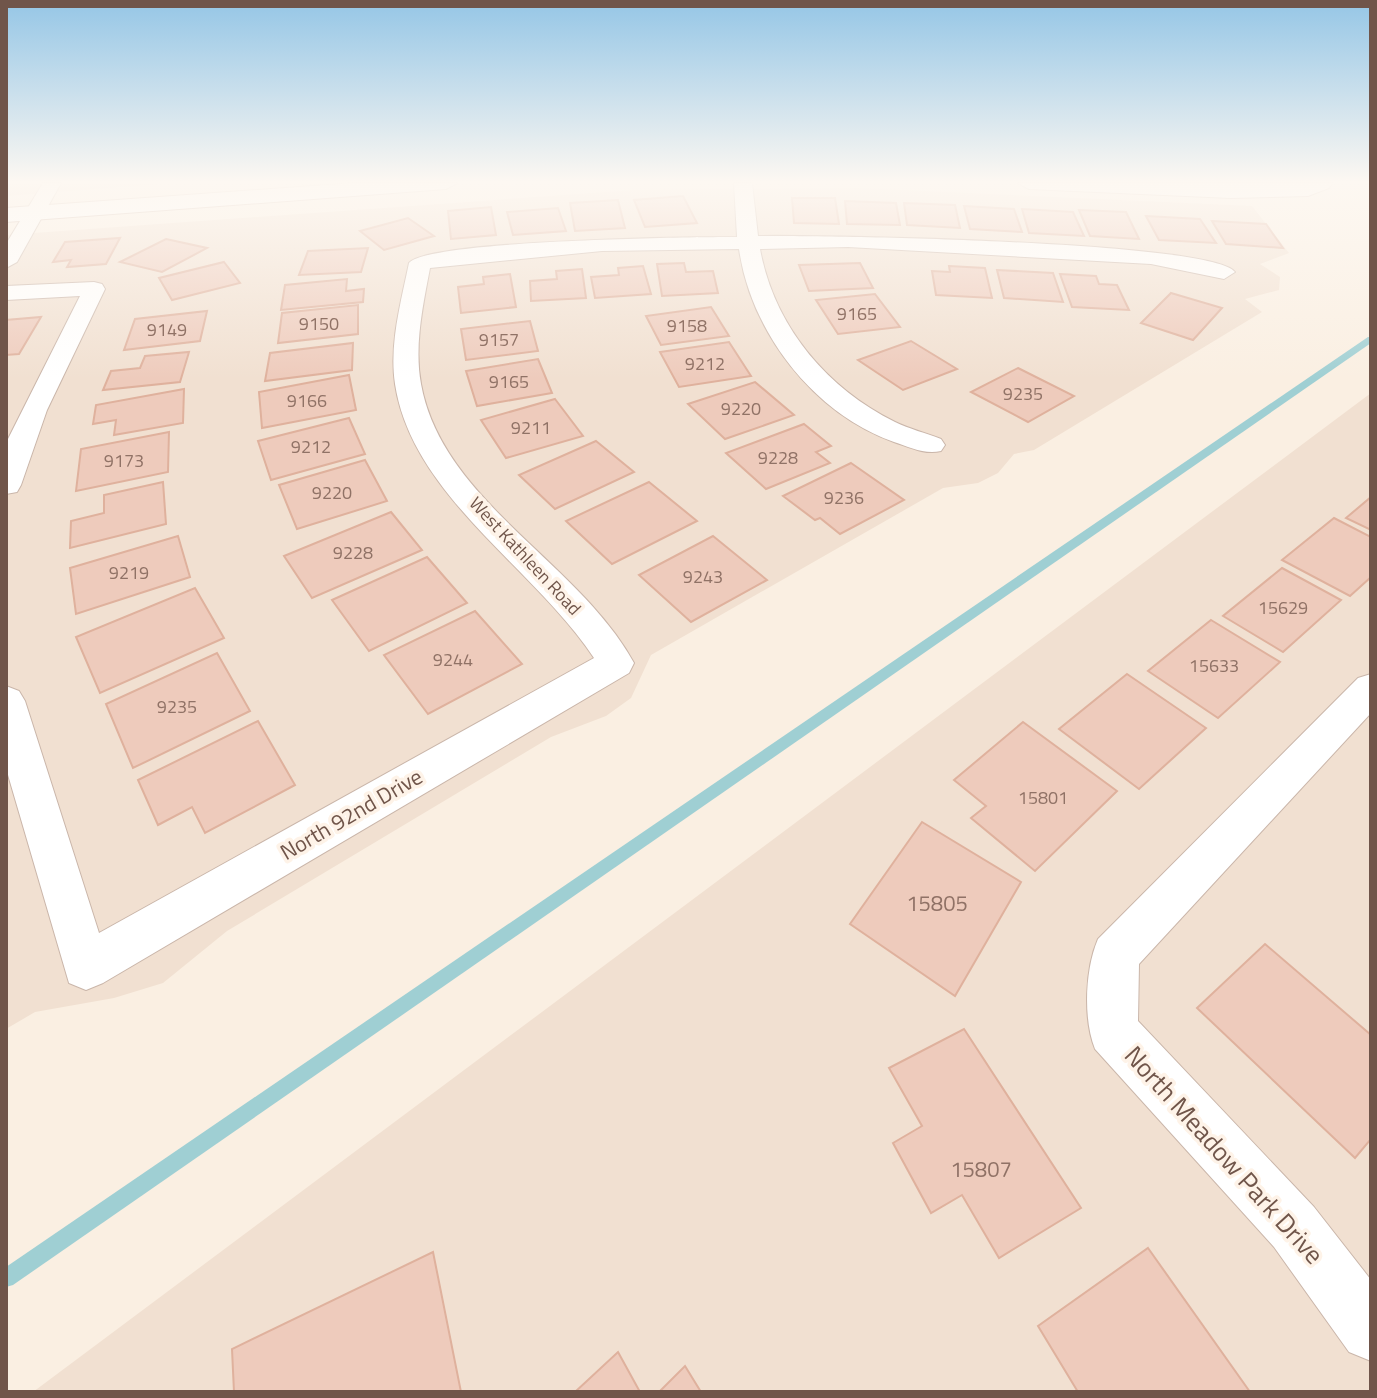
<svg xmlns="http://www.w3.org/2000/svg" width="1377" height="1398" viewBox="0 0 1377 1398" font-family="'Titillium Web',sans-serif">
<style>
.residential{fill:#f1e0d1}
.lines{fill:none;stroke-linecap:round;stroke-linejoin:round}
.stream{fill:#9fcfd3;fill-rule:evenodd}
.building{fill:#eecbbc;stroke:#dfb19d;stroke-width:2}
.street-casing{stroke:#cab6aa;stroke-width:2}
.secondary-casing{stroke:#cfb7aa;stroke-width:2}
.street{fill:#fff;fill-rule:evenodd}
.secondary{fill:#fff;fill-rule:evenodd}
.labels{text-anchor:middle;stroke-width:7;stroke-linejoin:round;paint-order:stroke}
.number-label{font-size:18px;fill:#907266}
.far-street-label{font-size:18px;fill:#70554a;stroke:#fef3e8}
.street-label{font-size:22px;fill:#70554a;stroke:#fef3e8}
.near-number-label{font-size:22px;fill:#907266}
.near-street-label{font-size:26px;fill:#70554a;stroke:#fef3e8}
</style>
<rect width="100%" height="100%" fill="#faefe2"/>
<g class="residential">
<polygon points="6,183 172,183 6,196"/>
<polygon points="858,188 1252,206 1289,253 1260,264 1280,277 1279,290 1245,299 1262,312 1034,450 1014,454 998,473 978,483 943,488 651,655 631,698 606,716 551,737 227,931 163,983 114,998 35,1012 6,1029 6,235 634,190"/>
<polygon points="1371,393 1371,1392 33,1392"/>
</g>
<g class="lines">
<polygon class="stream" points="1368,337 1371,337 1371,343 13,1285 6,1287 6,1267"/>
</g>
<g class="building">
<polygon points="683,196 697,223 645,227 634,200"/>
<polygon points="792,198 835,198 839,224 794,223"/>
<polygon points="618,200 625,228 575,231 570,203"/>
<polygon points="845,201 896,203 900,225 847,224"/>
<polygon points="904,203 955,205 960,228 907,225"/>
<polygon points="964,206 1014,209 1022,232 970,229"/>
<polygon points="491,207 496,235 451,239 448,211"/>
<polygon points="558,208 566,231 513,235 507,212"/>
<polygon points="1022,209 1073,212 1084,236 1029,233"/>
<polygon points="1079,210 1126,212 1139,239 1090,236"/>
<polygon points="1146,216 1200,219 1216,243 1159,240"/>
<polygon points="408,218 434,236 384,250 360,231"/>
<polygon points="1212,221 1266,224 1283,248 1226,244"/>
<polygon points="120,238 106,264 67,267 71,260 53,262 65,242"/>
<polygon points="166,239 207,248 162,272 120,262"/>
<polygon points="368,248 361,272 299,275 308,251"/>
<polygon points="224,262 240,283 172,300 159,278"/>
<polygon points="684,263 686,272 713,271 718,293 662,296 657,264"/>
<polygon points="860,263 873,288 809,291 799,265"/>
<polygon points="643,266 651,294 595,298 591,277 619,275 618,268"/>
<polygon points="949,266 985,268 992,298 936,295 932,271 950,272"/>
<polygon points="582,269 586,298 531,301 530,281 557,279 556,271"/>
<polygon points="997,270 1053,273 1063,302 1004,298"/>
<polygon points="510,274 516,307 461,313 458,287 484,284 483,277"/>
<polygon points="1060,274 1096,276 1099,284 1117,285 1129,310 1072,307"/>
<polygon points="347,279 346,291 364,289 363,302 281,310 285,285"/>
<polygon points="1171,293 1222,308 1193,340 1141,323"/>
<polygon points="875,294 900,327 838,334 816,300"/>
<polygon points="358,305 358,334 278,343 282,313"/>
<polygon points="711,307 729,336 661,345 646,316"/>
<polygon points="207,311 200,341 124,350 135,319"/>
<polygon points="41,317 19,354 6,355 6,320"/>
<polygon points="530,321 538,351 466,360 461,329"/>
<polygon points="911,341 957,369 903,390 858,360"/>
<polygon points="729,342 751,376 679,387 660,352"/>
<polygon points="353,343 352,370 265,381 270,353"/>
<polygon points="189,352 180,382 103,390 111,371 140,368 145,356"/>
<polygon points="538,359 552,393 477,406 466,371"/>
<polygon points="1018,368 1074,396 1028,422 971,392"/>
<polygon points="349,375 356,410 262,428 259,392"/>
<polygon points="755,382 794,415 725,439 688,404"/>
<polygon points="184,389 183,423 114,435 116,420 93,424 96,405"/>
<polygon points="555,399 583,436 506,458 481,420"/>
<polygon points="349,418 365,454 271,480 258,441"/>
<polygon points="804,424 831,446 816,452 830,463 766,489 726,453"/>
<polygon points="169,432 168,472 76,491 81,449"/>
<polygon points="596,441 634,472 555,509 519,475"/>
<polygon points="365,460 387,501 297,529 279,485"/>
<polygon points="851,463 904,500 840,534 820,518 815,520 783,496"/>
<polygon points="163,482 166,524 70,548 71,521 104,513 104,495"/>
<polygon points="649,482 697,521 612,564 566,521"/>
<polygon points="1371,497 1371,530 1346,518"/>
<polygon points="391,512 422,550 312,598 284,556"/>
<polygon points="1334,518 1371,537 1371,577 1350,596 1282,560"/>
<polygon points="178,536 190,577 76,614 70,568"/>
<polygon points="713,536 767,580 691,622 639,575"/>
<polygon points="427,557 467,603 369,651 332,600"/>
<polygon points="1282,568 1341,600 1283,652 1223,616"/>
<polygon points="195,588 224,638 100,693 76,637"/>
<polygon points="475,611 522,664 428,714 384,655"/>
<polygon points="1211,620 1280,662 1218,718 1148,671"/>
<polygon points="217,653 250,711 133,768 106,704"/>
<polygon points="1127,674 1206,728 1139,789 1059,729"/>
<polygon points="258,721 295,785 205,833 192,807 158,825 138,780"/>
<polygon points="1023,722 1117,791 1035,871 971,818 986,806 954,780"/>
<polygon points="922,822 1021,882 955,996 850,924"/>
<polygon points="1265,944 1371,1035 1371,1139 1355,1158 1197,1008"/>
<polygon points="964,1029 1081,1208 999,1258 962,1195 931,1213 893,1143 922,1126 889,1068"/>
<polygon points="1148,1248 1250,1392 1078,1392 1038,1326"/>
<polygon points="433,1252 461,1392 234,1392 232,1349"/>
<polygon points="618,1352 640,1392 575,1392"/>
<polygon points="685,1366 701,1392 659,1392"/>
</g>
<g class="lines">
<defs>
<g id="street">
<polygon points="43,183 61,183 17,262 6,268 6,244"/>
<path d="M734,183H752L758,236C818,235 1211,241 1235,272L1224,279L1151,264L848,247L760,249C774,325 825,387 895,422C909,429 926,433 941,439L945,445L941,451C925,455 909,447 894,442C813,413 751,332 739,249L602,251L430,268C423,305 414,346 421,384C442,501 579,562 634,663L629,673L103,983L86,990L69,983L6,768V686L19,691L25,701L99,933L594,658C535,568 412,496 395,384C389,344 401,302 409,263C428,240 693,237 737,237Z"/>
<polygon points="94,282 102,284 105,289 47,410 21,485 17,492 6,494 6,443 80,296 6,300 6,286"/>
<path d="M1371,674V713L1139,964L1138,1021L1314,1207L1371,1280V1361L1349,1352L1274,1247L1095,1049C1083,1019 1085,969 1098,939L1358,678Z"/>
</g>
<g id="secondary">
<polygon points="354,183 457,183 446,189 6,222 6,208"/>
<polygon points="1018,183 1332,183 1329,188 1308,196 1231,198 1029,189"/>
</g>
</defs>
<use href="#street" class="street-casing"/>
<use href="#secondary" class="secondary-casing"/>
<use href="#street" class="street"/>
<use href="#secondary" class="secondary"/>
</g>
<linearGradient id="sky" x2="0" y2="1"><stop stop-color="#95c6e6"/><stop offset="0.48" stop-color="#fdf8f2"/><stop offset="1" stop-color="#fdf8f2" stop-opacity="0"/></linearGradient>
<rect width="1377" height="379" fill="url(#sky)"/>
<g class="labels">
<g class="number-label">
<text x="857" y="320">9165</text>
<text x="319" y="330">9150</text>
<text x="687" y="332">9158</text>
<text x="167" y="336">9149</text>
<text x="499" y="346">9157</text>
<text x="705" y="370">9212</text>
<text x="509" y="388">9165</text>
<text x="1023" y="400">9235</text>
<text x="307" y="407">9166</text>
<text x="741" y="415">9220</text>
<text x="531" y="434">9211</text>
<text x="311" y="453">9212</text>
<text x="778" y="464">9228</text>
<text x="124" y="467">9173</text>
<text x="332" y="499">9220</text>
<text x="844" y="504">9236</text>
<text x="353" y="559">9228</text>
<text x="129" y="579">9219</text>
<text x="703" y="583">9243</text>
<text x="1283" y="614">15629</text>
<text x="453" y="666">9244</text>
<text x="1214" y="672">15633</text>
<text x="177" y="713">9235</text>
<text x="1043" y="804">15801</text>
</g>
<g class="far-street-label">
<text transform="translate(525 556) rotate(47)" y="6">West Kathleen Road</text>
</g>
<g class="street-label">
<text transform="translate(351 814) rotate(-30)" y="8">North 92nd Drive</text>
</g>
<g class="near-number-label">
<text x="937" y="911">15805</text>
<text x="981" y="1177">15807</text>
</g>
<g class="near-street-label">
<text transform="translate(1224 1155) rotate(48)" y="9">North Meadow Park Drive</text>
</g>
</g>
<rect width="1377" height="1398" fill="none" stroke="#70554a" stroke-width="16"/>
</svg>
